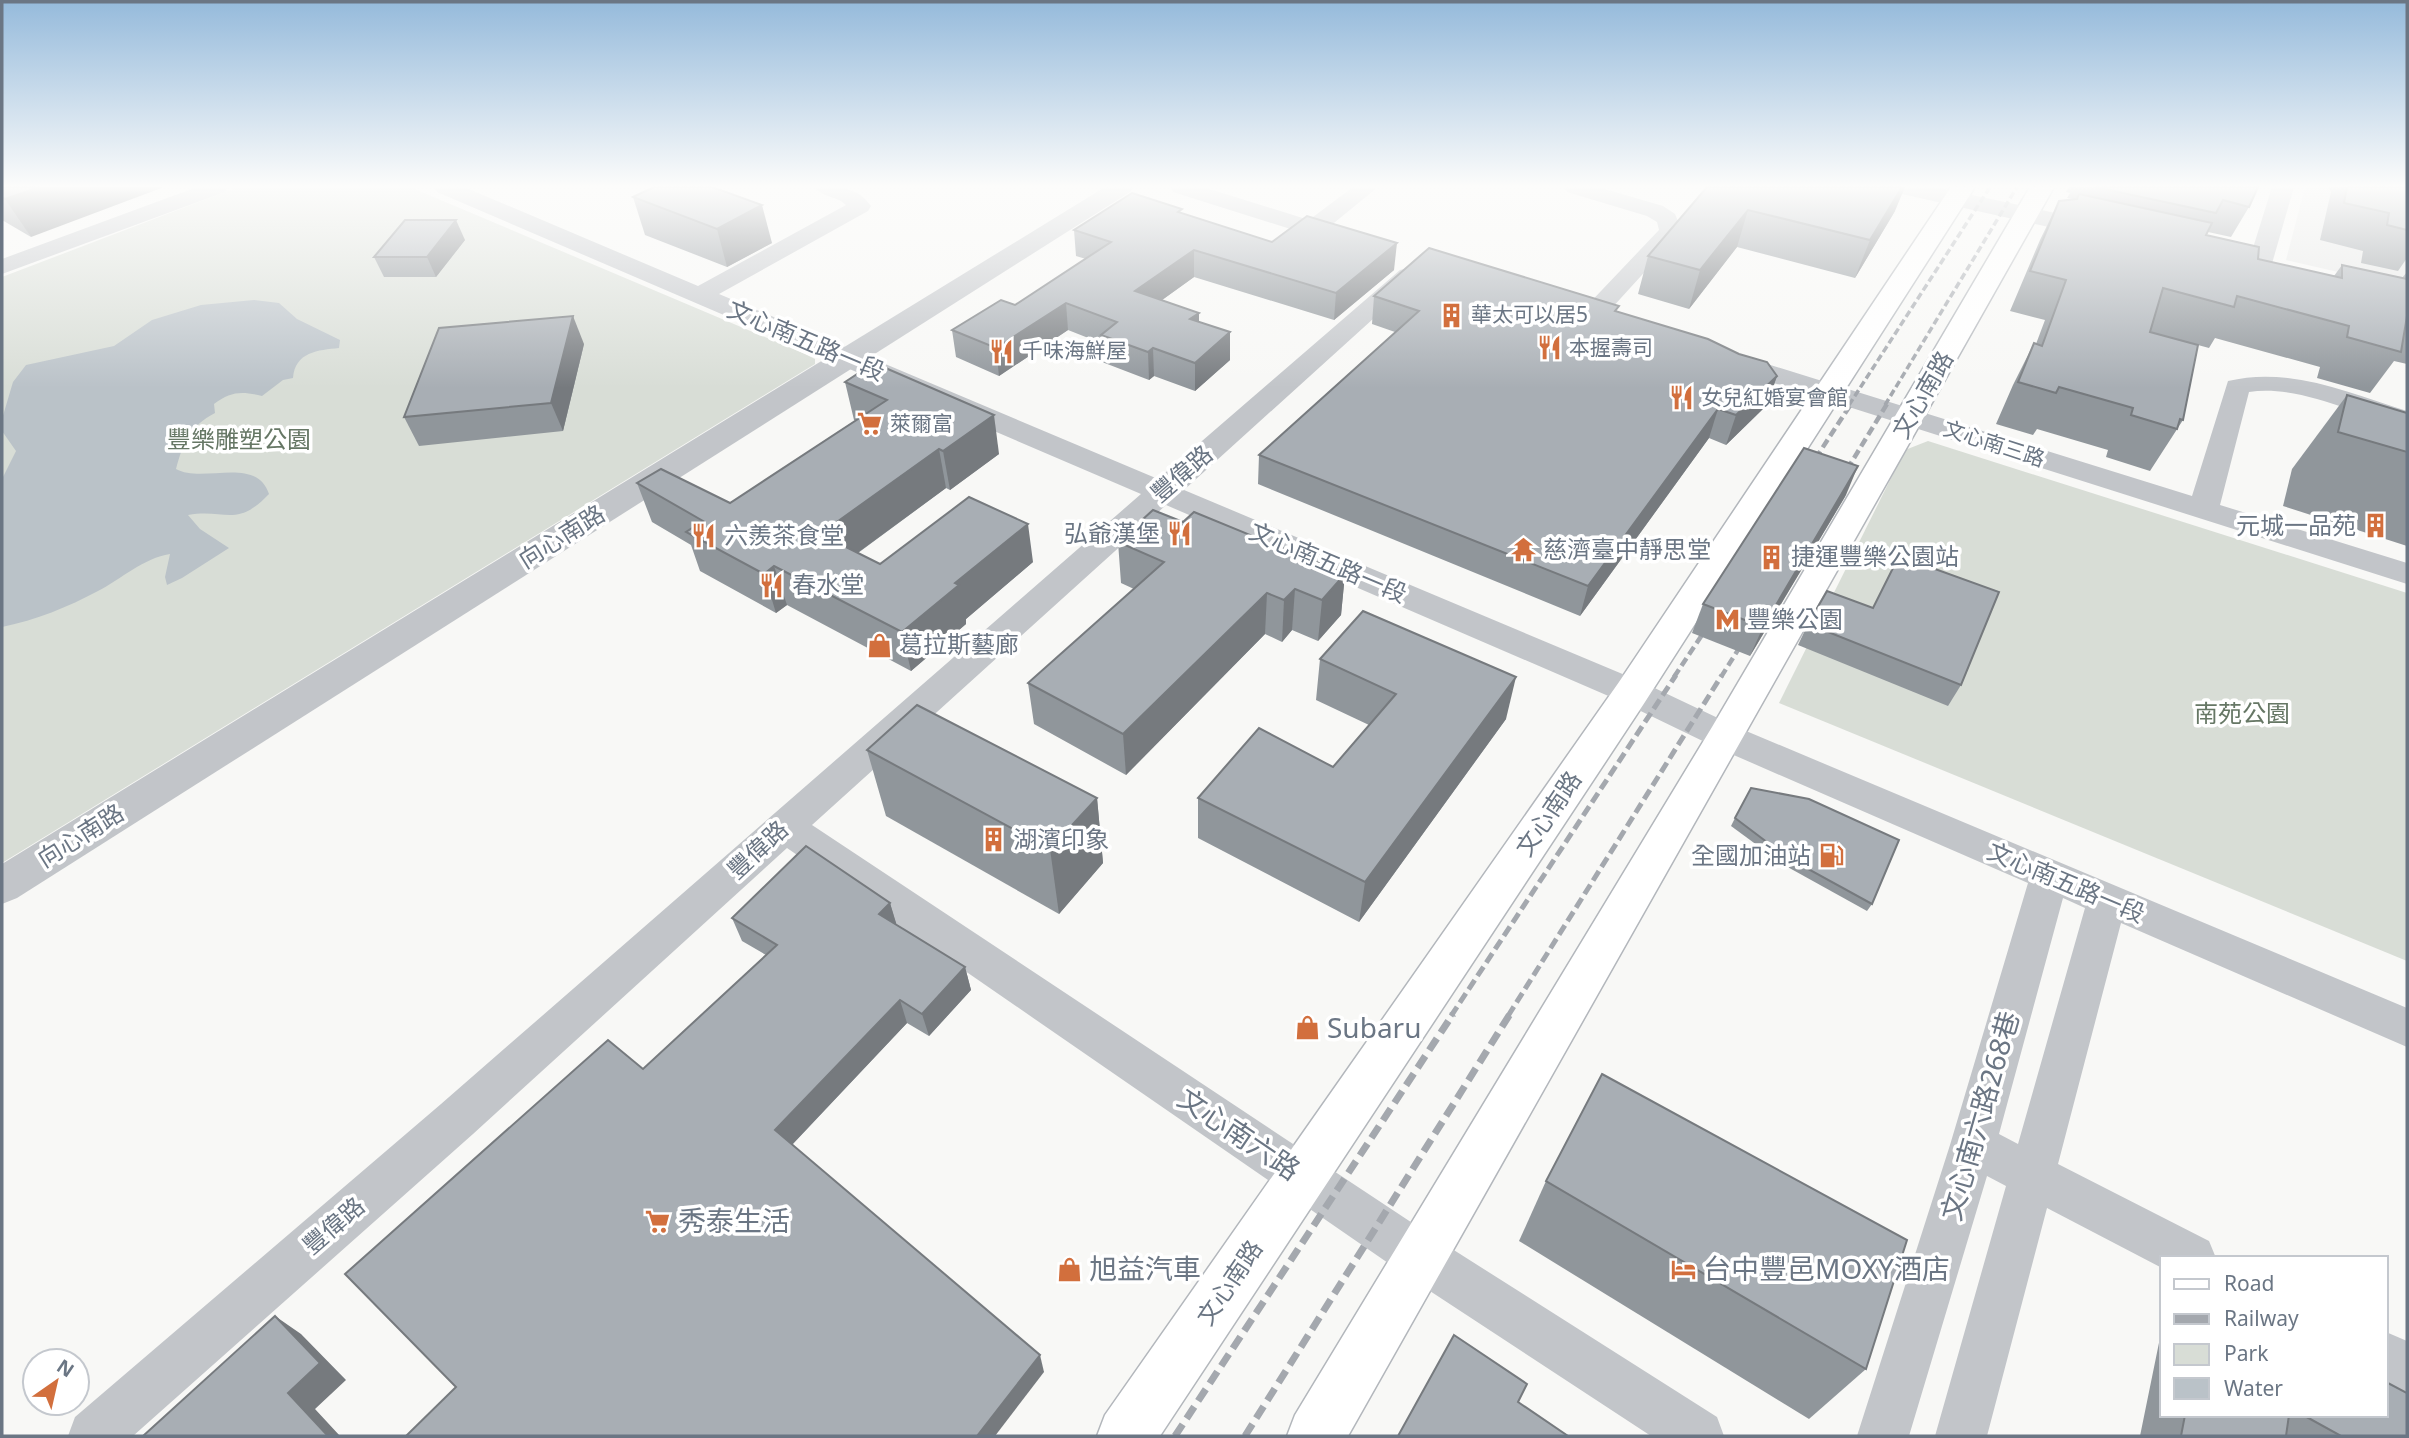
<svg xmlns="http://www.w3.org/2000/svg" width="2409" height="1438" viewBox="0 0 2409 1438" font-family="'Noto Sans','Noto Sans TC',sans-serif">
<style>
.built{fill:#e6e7e6}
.green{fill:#d8ddd6}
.water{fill:#bac2c8}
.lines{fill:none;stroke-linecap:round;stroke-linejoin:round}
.secondary-casing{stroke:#b3b7bc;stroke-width:3}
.minor{fill:#c2c5c9;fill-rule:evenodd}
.tertiary{fill:#c2c5c9;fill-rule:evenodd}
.secondary{fill:#fff;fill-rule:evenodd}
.rail-far3{stroke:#a4a8ae;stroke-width:3.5;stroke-dasharray:7 3.5;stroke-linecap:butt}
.rail-far2{stroke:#a4a8ae;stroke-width:4.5;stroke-dasharray:9 4.5;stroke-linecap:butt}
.rail-far1{stroke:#a4a8ae;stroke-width:5;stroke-dasharray:11 5;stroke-linecap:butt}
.rail{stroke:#a4a8ae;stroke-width:7;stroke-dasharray:14 7;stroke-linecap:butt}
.wall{fill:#90969b}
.shaded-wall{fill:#767a7e}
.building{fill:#a8aeb4;stroke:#767a7e;stroke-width:2}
.labels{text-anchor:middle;stroke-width:7;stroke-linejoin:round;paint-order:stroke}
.far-poi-label{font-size:21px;fill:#6b7684;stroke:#fff;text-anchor:start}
.far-street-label{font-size:21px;fill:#6b7684;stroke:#fff}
.street-label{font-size:24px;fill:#6b7684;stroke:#fff}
.park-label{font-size:24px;fill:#667765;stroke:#fff}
.poi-label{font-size:24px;fill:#6b7684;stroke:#fff;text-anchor:start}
.near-poi-label{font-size:28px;fill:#6b7684;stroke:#fff;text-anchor:start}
.near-street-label{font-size:28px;fill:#6b7684;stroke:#fff}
</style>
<rect width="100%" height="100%" fill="#f8f8f6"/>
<polygon class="built" points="2305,187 2407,187 2407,288 2286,260"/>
<g class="green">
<polygon points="238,187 410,187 805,354 815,359 815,364 2,863 2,277"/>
<polygon points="1928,441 2407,593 2407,961 1779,703 1905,450"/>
</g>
<path class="water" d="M254,300L279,303L297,319L340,340L339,348C318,350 295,352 293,378L283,380L262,396C242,391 231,391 214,404L215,413C190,426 183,443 176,469C203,484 256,455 269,494C236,529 225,508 188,515L200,529L229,548L182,578L167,585L165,577L170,554C144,558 121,579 98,591C68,607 36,620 2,627V479L16,451L2,431V419L13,382L26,365L114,346L152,320L201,305Z"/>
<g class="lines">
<defs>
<g id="secondary">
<polygon points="1951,187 1975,187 1645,702 1160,1436 1097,1436 1105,1415 1619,682"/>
<polygon points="2030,187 2054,187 1348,1436 1287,1436 1295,1415 1712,727"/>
</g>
</defs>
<use href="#secondary" class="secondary-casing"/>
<g class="minor">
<polygon points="197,187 228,187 225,192 2,274 2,259"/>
<path d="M434,187H464L698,286L846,205C837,196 821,197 814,187C838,187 856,185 871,206L868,211L719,294L1158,479L1400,270L1408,268L1416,270L1420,275L1416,280L1184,490L1644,683L1739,728L2407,1008V1047L2121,923L2058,1164L2209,1241L2216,1258H2162V1268L2047,1208L1987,1436H1935L2006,1186L1987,1176L1909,1436H1857L1950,1145L2028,883L1713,746L1620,701L1166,505L812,825L1438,1240L1717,1417L1724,1436H1651L1404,1274L787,848L473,1134L133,1436H68L75,1417L441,1104L1141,494L437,192ZM2063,898L2085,908L2018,1144L1999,1134Z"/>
<polygon points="1170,187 1203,187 1309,220 1353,187 1378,187 1329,227 1349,233 1353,238 1349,243 1341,245 1173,192"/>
<polygon points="1564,187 1598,187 1663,206 1675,214 1682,231 1600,321 1591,324 1582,321 1578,316 1582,311 1659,230 1657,222 1647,216 1567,192"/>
<polygon points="2272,187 2294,187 2271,267 2267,272 2251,272 2247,267"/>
<path d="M1732,353L2192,496L2228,381C2289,366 2349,393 2407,411V428C2359,416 2299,384 2249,392L2220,505L2407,563V584L1723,367L1719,361L1723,355Z"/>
<polygon points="2386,1332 2407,1341 2407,1394 2386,1385"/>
</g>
<g class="tertiary">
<polygon points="1105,187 1134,187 1130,192 17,898 2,904 2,864"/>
<polygon points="1890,187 1935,187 2102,223 2111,226 2115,231 2111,236 2102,239 1902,194 1894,192"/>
</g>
<use href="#secondary" class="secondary"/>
<g class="rail-far3">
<polyline points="1849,405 1990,187"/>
<polyline points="1885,405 2017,187"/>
</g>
<g class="rail-far2">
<polyline points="1808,470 1851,404"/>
<polyline points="1840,481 1887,404"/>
<polyline points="1674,677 1712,620"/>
<polyline points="1721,677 1748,634"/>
</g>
<g class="rail-far1">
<polyline points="1451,1016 1676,675"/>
<polyline points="1508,1016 1722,675"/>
</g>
<g class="rail">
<polyline points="1175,1436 1453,1014"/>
<polyline points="1245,1436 1510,1014"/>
</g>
</g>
<g class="wall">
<polygon points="2,187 31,237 2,220"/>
<polygon points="1707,187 1895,211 1855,278 1737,247 1689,309 1638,294 1648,256"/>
<polygon points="2069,187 2258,187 2249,207 2231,237 2208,232 2206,235 2258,259 2334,276 2342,265 2402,278 2407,272 2407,364 2394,361 2370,393 2317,378 2320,367 2215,338 2209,348 2198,345 2183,420 2150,471 2106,457 2108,450 2037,429 2033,435 1996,424 2013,385 2034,343 2036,344 2045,320 2010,311 2040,240 2059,201 2073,199 2067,198 2070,193 2066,192"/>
<polygon points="2328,187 2407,187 2407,258 2398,271 2361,263 2363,251 2320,240 2331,192"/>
<polygon points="633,197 772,243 727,267 645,235"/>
<polygon points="1182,213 1272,242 1394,270 1334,320 1194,277 1162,300 1199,313 1199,322 1230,332 1230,360 1195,391 1154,376 1149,380 1102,362 1101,343 1068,330 999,376 956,357 952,330 1015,305 1086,259 1076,256 1074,230"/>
<polygon points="465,240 436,277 384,277 374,257"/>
<polygon points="1374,296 1618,312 1777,376 1767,405 1726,445 1709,438 1580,616 1258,484 1259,455 1395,332 1372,324"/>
<polygon points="584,344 563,431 419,446 404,417"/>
<polygon points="874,363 999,454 950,490 946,488 858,553 880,564 1033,562 966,619 966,624 911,671 787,605 776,613 700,571 691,545 652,522 637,483 730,503 856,420 854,420 845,382"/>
<polygon points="2347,395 2407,413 2407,546 2283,506 2292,469"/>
<polygon points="1846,495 1750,656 1692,633 1703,604"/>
<polygon points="1183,522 1345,574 1341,615 1318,641 1292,630 1282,642 1265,634 1126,775 1034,724 1028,683 1134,589 1121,583 1118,542"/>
<polygon points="1808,624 1961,685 1948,706 1798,645"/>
<polygon points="1320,659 1506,719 1359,922 1198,838 1198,798 1333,767 1369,725 1316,700"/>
<polygon points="867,750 1097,798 1103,863 1059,914 886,816"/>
<polygon points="1735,818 1872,904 1867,911 1784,865 1731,826"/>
<polygon points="890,903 896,924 965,967 971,990 929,1036 907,1023 792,1145 1044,1372 456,1387 643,1069 766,955 742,941 732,918"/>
<polygon points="2407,1084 2407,1148 2406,1148"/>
<polygon points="1546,1181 1866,1369 1809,1419 1519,1241"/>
<polygon points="2162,1328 2162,1415 2386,1415 2407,1436 2140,1436"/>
</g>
<g class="shaded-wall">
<polygon points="40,187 164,187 31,237 5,199"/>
<polygon points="1902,187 1905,187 1895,211 1855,278 1870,240"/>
<polygon points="762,205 772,243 727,267 717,229"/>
<polygon points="1748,210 1737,247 1689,309 1700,270"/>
<polygon points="456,220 465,240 436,277 427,257"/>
<polygon points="1397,243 1394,270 1334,320 1336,293"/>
<polygon points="1194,250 1194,277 1137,318 1135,291"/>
<polygon points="1066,303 1068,330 999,376 996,348"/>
<polygon points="1199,313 1199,340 1190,319"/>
<polygon points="573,316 584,344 563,431 551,403"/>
<polygon points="1230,332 1230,360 1195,391 1195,363"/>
<polygon points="1153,348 1154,376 1149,380 1148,352"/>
<polygon points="1777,376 1767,405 1726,445 1736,415"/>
<polygon points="1718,409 1709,438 1580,616 1588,586"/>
<polygon points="994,415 999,454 950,490 943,451"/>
<polygon points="939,449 946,488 830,573 820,534"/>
<polygon points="1858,466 1846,495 1750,656 1763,627"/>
<polygon points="1028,524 1033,562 966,619 966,624 911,671 902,632 955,583"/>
<polygon points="774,566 787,605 776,613 764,574"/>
<polygon points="1345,574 1341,615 1318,641 1322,600"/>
<polygon points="1295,589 1292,630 1282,642 1284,600"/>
<polygon points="1267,593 1265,634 1126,775 1123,734"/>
<polygon points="1516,677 1506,719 1359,922 1365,882"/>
<polygon points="1097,798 1103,863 1059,914 1050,849"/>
<polygon points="890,903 897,926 879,914"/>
<polygon points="965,967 971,990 929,1036 922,1014"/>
<polygon points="900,1000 907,1023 786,1151 775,1130"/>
<polygon points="275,1316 301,1334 346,1380 315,1409 340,1436 328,1436 288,1393"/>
<polygon points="1040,1355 1044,1372 995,1436 977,1436"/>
</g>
<g class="building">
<polygon points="2,187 40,187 5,199 2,197"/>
<polygon points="654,187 712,187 762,205 717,229 633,197"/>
<polygon points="1707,187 1902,187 1870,240 1748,210 1700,270 1648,256"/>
<polygon points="2095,187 2258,187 2249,207 2223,200 2216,213"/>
<polygon points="2347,187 2407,187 2407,230 2387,225 2389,213 2344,203"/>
<polygon points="1132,193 1182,209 1178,212 1272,242 1307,216 1397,243 1336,293 1194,250 1135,291 1199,313 1190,319 1230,332 1195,363 1153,348 1148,352 1101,335 1117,322 1066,303 996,348 952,330 1001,300 1015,305 1111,242 1074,230"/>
<polygon points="2079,194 2212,223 2206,235 2259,247 2258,259 2342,278 2342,265 2407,279 2407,272 2407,316 2401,352 2347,337 2349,326 2237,296 2234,307 2163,288 2150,332 2198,345 2183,420 2180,419 2177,429 2131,415 2133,408 2059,387 2056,393 2018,382 2034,343 2042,346 2066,280 2030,271 2059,201 2077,199"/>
<polygon points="405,220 456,220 427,257 374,257"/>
<polygon points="1429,248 1619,306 1615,311 1708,339 1739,354 1767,362 1777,376 1736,415 1718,409 1588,586 1259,455 1419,311 1374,296"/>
<polygon points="573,316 551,403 404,417 439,328"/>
<polygon points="874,363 994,415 943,451 939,449 820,534 880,564 969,497 1028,524 955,583 959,585 902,632 774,566 764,574 686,532 703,521 637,483 661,469 730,503 887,400 845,382"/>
<polygon points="2347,395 2407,413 2407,452 2338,432"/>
<polygon points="1804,448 1858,466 1763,627 1703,604"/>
<polygon points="1153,510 1183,522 1194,512 1345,574 1322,600 1295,589 1284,600 1267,593 1123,734 1028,683 1164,562 1118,542"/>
<polygon points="1899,556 1999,592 1961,685 1808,624 1827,591 1873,608"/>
<polygon points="1363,611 1516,677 1365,882 1198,798 1259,728 1333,767 1396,694 1320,659"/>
<polygon points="917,705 1097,798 1050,849 867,750"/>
<polygon points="1751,788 1809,799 1899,840 1872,904 1788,858 1735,818"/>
<polygon points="806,846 890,903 879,914 965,967 922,1014 900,1000 775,1130 1040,1355 977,1436 406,1436 456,1387 345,1274 608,1040 643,1069 777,945 732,918"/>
<polygon points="1602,1074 1907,1240 1866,1369 1546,1181"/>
<polygon points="275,1316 320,1363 288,1393 328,1436 143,1436"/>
<polygon points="1454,1335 1527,1384 1518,1402 1568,1436 1398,1436"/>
<polygon points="2386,1382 2407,1393 2407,1436 2341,1436 2303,1415 2386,1415"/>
<polygon points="2185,1415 2289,1415 2286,1436 2181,1436"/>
</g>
<linearGradient id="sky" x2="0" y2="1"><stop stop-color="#95badb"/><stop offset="0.48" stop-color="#fcfcfb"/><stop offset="1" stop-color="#fcfcfb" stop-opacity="0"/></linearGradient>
<rect width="2409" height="388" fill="url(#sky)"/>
<defs>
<symbol id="building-bare" viewBox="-9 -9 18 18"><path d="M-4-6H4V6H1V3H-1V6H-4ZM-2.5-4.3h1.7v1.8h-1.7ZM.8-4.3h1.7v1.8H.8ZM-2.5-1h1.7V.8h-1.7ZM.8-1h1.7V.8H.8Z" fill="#d26f3d" stroke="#fff" stroke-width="2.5" paint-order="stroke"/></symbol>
<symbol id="restaurant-bare" viewBox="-9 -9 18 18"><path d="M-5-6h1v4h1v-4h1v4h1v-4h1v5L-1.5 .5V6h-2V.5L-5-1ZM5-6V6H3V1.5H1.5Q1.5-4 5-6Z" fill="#d26f3d" stroke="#fff" stroke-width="2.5" paint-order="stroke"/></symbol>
<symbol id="supermarket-bare" viewBox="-9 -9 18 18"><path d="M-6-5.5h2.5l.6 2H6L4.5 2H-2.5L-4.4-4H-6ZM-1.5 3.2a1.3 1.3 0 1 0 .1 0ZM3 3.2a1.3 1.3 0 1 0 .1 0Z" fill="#d26f3d" stroke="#fff" stroke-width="2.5" paint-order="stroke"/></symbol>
<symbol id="temple-bare" viewBox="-9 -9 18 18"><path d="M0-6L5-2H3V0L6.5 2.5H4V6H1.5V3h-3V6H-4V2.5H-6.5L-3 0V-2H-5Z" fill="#d26f3d" stroke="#fff" stroke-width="2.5" paint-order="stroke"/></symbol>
<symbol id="metro-bare" viewBox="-9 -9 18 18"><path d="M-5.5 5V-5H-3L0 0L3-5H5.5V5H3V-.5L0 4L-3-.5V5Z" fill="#d26f3d" stroke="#fff" stroke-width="2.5" paint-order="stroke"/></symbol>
<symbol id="shop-bare" viewBox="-9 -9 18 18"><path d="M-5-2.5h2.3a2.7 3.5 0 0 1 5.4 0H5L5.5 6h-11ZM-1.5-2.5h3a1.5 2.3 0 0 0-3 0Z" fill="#d26f3d" stroke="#fff" stroke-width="2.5" paint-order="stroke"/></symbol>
<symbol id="fuel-bare" viewBox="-9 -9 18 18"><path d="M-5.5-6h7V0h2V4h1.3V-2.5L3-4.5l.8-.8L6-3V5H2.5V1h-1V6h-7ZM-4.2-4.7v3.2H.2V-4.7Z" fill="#d26f3d" stroke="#fff" stroke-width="2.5" paint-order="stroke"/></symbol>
<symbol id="hotel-bare" viewBox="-9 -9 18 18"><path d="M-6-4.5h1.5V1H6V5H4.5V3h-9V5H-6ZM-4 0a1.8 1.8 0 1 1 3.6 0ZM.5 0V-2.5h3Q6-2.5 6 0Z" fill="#d26f3d" stroke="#fff" stroke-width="2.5" paint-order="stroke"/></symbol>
</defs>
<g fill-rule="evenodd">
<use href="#building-bare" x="1434" y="298" width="35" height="35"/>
<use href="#restaurant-bare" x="1532" y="330" width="35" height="35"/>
<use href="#restaurant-bare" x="984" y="334" width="35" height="35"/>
<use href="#restaurant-bare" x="1664" y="380" width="35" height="35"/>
<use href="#supermarket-bare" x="852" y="406" width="35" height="35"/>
<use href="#building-bare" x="2358" y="508" width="35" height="35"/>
<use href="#restaurant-bare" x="1162" y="516" width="35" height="35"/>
<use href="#restaurant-bare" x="686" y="518" width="35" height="35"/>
<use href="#temple-bare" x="1506" y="532" width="35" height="35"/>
<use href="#building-bare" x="1754" y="540" width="35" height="35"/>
<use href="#restaurant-bare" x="754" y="568" width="35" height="35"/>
<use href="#metro-bare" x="1710" y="602" width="35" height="35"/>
<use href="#shop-bare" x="862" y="628" width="35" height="35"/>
<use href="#building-bare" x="976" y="822" width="35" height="35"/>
<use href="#fuel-bare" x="1814" y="838" width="35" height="35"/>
<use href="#shop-bare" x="1290" y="1010" width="35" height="35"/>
<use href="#supermarket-bare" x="640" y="1204" width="35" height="35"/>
<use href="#shop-bare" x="1052" y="1252" width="35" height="35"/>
<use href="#hotel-bare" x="1666" y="1252" width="35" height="35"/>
</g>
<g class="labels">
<g class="far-poi-label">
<text x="1471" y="322">華太可以居5</text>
<text x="1569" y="355">本握壽司</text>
<text x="1022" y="358">千味海鮮屋</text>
<text x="1701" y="405">女兒紅婚宴會館</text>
<text x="890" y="431">萊爾富</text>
</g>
<g class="far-street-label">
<text transform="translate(1994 444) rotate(18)" y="7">文心南三路</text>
</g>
<g class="street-label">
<text transform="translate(806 341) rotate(23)" y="8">文心南五路一段</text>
<text transform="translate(1923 395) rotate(-60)" y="8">文心南路</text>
<text transform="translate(1182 474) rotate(-41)" y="8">豐偉路</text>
<text transform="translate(562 537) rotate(-32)" y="8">向心南路</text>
<text transform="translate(1328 563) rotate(23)" y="8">文心南五路一段</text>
<text transform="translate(1549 814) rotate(-56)" y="8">文心南路</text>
<text transform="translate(81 836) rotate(-32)" y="8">向心南路</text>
<text transform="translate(758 850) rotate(-43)" y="8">豐偉路</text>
<text transform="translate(2066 883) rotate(23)" y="8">文心南五路一段</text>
<text transform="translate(334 1226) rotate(-41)" y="8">豐偉路</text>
<text transform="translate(1230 1283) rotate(-56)" y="8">文心南路</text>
</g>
<g class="park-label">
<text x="239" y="448">豐樂雕塑公園</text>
<text x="2242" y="722">南苑公園</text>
</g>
<g class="poi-label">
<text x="2356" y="534" text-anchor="end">元城一品苑</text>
<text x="1160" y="542" text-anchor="end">弘爺漢堡</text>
<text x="724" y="544">六羨茶食堂</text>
<text x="1543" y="558">慈濟臺中靜思堂</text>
<text x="1791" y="565">捷運豐樂公園站</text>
<text x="792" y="593">春水堂</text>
<text x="1747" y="628">豐樂公園</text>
<text x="899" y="653">葛拉斯藝廊</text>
<text x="1013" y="848">湖濱印象</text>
<text x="1811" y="864" text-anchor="end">全國加油站</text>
</g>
<g class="near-poi-label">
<text x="1327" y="1038">Subaru</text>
<text x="678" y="1231">秀泰生活</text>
<text x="1089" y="1279">旭益汽車</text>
<text x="1703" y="1279">台中豐邑MOXY酒店</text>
</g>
<g class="near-street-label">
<text transform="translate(1980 1116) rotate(-74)" y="10">文心南六路268巷</text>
<text transform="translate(1239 1134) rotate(34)" y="10">文心南六路</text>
</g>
</g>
<rect width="2409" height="1438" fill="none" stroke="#6b7684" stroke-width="7"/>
<rect x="2160" y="1256" width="228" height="161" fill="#ffffff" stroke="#c4c8ce" stroke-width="2"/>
<rect x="2174" y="1279" width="35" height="10" fill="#ffffff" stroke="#c4c8ce" stroke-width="2"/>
<text x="2224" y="1291" font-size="21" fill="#6b7684">Road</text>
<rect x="2174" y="1314" width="35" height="10" fill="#a4a8ae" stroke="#c4c8ce" stroke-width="2"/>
<text x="2224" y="1326" font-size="21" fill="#6b7684">Railway</text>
<rect x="2174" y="1344" width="35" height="21" fill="#d8ddd6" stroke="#c4c8ce" stroke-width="2"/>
<text x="2224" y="1361" font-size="21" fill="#6b7684">Park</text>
<rect x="2174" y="1378" width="35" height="21" fill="#bac2c8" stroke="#c4c8ce" stroke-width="2"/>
<text x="2224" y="1396" font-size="21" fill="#6b7684">Water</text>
<g transform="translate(56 1382) rotate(34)"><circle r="33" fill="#ffffff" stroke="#c4c8ce" stroke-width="2"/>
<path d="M0-5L12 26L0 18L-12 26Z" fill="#d26f3d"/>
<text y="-10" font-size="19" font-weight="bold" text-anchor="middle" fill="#6b7684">N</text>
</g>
</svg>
